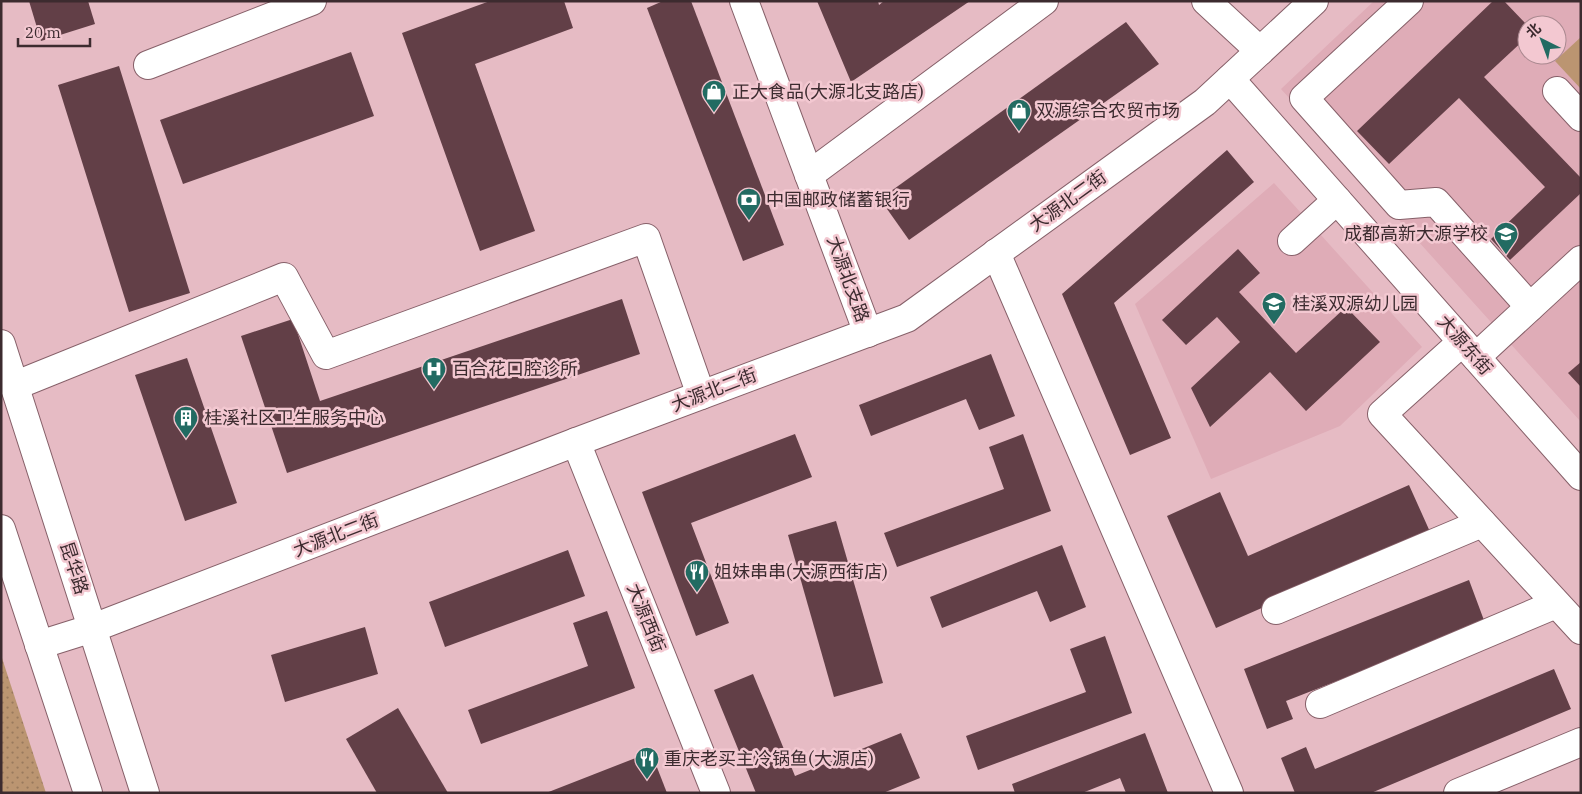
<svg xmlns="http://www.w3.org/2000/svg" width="1582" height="794" viewBox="0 0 1582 794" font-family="'IBM Plex Serif','Noto Sans SC',serif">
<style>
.built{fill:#dfacb7;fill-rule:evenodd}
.park{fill:url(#park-dots)}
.pitch{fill:#bb9571}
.building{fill:#623f47}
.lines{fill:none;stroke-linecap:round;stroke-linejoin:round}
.minor-casing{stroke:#866069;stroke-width:30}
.major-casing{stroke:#866069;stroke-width:30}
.minor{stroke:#fff;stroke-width:28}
.major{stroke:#fff;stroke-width:28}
.labels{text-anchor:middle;stroke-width:5;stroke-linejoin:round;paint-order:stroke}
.poi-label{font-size:18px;fill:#3c2b2f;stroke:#f3c8d1;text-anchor:start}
.street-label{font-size:18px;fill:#3c2b2f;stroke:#f3c8d1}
</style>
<defs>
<pattern id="park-dots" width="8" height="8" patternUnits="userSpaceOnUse" patternTransform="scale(1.25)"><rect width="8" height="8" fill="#bb9571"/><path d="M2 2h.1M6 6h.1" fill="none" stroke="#997a5d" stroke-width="1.8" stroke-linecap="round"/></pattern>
</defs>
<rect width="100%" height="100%" fill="#e6bbc4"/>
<g class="built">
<path d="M1374,1H1581V422L1281,89ZM1527,25H1557V55H1527Z"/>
<polygon points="1274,183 1422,347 1340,426 1211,479 1135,304"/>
</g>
<polygon class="park" points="1,655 46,793 1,793"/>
<polygon class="pitch" points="1581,37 1581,89 1555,61"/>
<g class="building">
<polygon points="29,1 88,1 95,24 41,41"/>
<polygon points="490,1 564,1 573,28 475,64 535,231 480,251 402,33"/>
<polygon points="663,1 691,1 784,245 743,261 647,8"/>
<polygon points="817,1 878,1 879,5 884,1 970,1 851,82"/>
<polygon points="1493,1 1504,1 1527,25 1527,37 1484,77 1581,178 1581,193 1510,260 1491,239 1545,187 1459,98 1389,164 1357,131"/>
<polygon points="1126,22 1159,64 909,240 880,199"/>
<polygon points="351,52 374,116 183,184 160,120"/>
<polygon points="119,66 190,293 129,312 58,85"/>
<polygon points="1227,150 1254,182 1114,303 1171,438 1130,455 1062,294"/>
<polygon points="1238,249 1260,273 1239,292 1296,353 1346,307 1380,342 1306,411 1270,372 1210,427 1191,388 1240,342 1217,317 1186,345 1162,320"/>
<polygon points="622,299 640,354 287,473 241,336 293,319 320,401"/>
<polygon points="991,354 1015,416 979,430 966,399 871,436 859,405"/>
<polygon points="187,358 237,503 185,521 135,375"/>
<polygon points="1581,362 1581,387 1568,373"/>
<polygon points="795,434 812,477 691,523 729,623 696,636 642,492"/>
<polygon points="1023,434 1051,511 897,567 884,533 1004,489 989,447"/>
<polygon points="1409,485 1431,534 1216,628 1167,516 1220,492 1248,556"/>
<polygon points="836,521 883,683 834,697 788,535"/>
<polygon points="1062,545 1086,607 1050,622 1037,591 942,628 930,597"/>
<polygon points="568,550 585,596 445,647 429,602"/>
<polygon points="1469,580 1485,623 1286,701 1293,719 1267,729 1244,669"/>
<polygon points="607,611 635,688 481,744 468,710 588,666 573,623"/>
<polygon points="365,627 378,674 285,702 271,655"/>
<polygon points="1105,636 1132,713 978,770 966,736 1086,692 1070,649"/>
<polygon points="1554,669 1571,709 1371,793 1295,793 1281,758 1306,747 1315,769"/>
<polygon points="753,674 795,776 901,733 920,778 883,793 756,793 714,690"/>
<polygon points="398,708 448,793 377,793 346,739"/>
<polygon points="1145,733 1168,793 1126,793 1120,778 1082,793 1015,793 1012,784"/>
<polygon points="651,752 667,793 546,793"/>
</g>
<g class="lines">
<defs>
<g id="minor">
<polyline points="744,1 868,333"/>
<polyline points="1206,1 1260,51"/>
<polyline points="1409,1 1304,98 1399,205 1436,202 1530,307"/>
<polyline points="148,65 312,1"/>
<polyline points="1230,79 1581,476"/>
<polyline points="1557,91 1581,117"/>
<polyline points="809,175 1044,1"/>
<polyline points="1292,241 1337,200"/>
<polyline points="996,253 1229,793"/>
<polyline points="1462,342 1382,414 1581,630"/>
<polyline points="1476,357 1581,260"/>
<polyline points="14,386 284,277 326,355 646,238 701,395"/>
<polyline points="576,442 716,793"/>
<polyline points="1276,610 1482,523"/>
<polyline points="39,645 93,628 576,442 907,318 1205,102 1314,1"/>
<polyline points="1320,704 1556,604"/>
<polyline points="1458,793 1581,742"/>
</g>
<g id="major">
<polyline points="1,344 145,793"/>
<polyline points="1,529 88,793"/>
</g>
</defs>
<use href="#minor" class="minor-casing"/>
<use href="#major" class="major-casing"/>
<use href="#minor" class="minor"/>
<use href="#major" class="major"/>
</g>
<defs>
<symbol id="shop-pin" viewBox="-11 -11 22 30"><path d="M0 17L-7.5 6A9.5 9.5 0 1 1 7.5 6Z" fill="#226b62" stroke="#f3c8d1"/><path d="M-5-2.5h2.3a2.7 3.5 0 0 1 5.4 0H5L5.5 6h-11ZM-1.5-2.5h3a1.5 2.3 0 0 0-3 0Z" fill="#fff"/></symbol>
<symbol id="bank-pin" viewBox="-11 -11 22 30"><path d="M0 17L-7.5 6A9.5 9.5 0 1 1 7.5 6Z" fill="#226b62" stroke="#f3c8d1"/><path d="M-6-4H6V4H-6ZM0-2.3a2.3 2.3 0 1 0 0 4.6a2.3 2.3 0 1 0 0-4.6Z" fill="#fff"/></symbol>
<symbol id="school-pin" viewBox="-11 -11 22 30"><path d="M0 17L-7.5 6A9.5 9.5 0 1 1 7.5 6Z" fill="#226b62" stroke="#f3c8d1"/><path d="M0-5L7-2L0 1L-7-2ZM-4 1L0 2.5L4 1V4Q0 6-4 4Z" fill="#fff"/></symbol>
<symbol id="hospital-pin" viewBox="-11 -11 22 30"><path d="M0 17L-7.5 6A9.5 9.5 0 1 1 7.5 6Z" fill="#226b62" stroke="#f3c8d1"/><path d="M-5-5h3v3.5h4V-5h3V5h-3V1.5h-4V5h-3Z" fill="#fff"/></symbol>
<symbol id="building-pin" viewBox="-11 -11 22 30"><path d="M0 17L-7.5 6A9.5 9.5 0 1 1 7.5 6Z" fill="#226b62" stroke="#f3c8d1"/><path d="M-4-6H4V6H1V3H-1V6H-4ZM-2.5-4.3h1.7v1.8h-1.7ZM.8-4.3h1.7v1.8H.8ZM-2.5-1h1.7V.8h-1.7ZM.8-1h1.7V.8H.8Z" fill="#fff"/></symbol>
<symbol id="restaurant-pin" viewBox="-11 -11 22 30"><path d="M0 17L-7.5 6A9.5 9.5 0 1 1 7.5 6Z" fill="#226b62" stroke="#f3c8d1"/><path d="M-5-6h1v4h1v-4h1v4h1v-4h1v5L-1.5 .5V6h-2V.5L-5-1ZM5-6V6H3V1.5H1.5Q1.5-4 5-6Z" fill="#fff"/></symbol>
</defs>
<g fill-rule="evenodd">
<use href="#shop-pin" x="700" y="78" width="28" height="38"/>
<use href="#shop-pin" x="1005" y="97" width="28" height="38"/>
<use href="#bank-pin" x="735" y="186" width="28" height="38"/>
<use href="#school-pin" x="1492" y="220" width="28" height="38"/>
<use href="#school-pin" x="1260" y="290" width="28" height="38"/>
<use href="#hospital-pin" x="420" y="355" width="28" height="38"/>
<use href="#building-pin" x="172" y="404" width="28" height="38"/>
<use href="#restaurant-pin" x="683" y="558" width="28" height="38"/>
<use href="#restaurant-pin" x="633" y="745" width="28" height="38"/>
</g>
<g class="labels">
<g class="poi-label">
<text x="732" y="98">正大食品(大源北支路店)</text>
<text x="1036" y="117">双源综合农贸市场</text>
<text x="766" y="206">中国邮政储蓄银行</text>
<text x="1488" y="240" text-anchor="end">成都高新大源学校</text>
<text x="1292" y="310">桂溪双源幼儿园</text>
<text x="452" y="375">百合花口腔诊所</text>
<text x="204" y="424">桂溪社区卫生服务中心</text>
<text x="714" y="578">姐妹串串(大源西街店)</text>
<text x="664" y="765">重庆老买主冷锅鱼(大源店)</text>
</g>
<g class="street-label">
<text transform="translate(1068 201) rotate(-36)" y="6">大源北二街</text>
<text transform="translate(848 279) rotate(70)" y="6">大源北支路</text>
<text transform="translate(1465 345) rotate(49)" y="6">大源东街</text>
<text transform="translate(714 390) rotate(-21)" y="6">大源北二街</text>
<text transform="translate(336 535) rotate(-21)" y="6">大源北二街</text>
<text transform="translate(74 568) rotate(72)" y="6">昆华路</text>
<text transform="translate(646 618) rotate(68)" y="6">大源西街</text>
</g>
</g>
<rect width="1582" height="794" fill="none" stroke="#3c2b2f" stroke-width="5"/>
<g transform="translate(1542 40) rotate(318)"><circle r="24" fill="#f3c8d1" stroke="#aa8990"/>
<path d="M0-4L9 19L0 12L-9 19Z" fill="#226b62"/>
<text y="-8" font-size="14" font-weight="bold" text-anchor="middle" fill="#3c2b2f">北</text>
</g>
<path d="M18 38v8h72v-8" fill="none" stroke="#3c2b2f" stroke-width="2.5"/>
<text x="25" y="38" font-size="15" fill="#3c2b2f" stroke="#f3c8d1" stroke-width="4" paint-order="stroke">20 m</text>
</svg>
